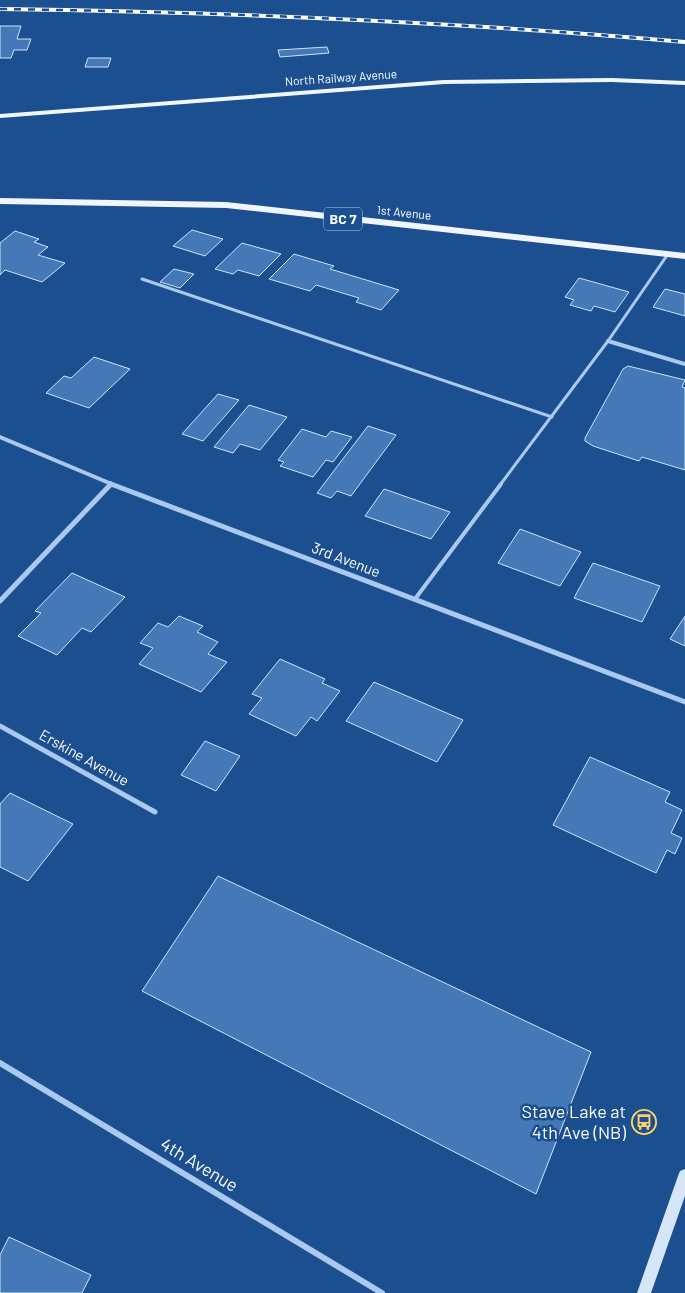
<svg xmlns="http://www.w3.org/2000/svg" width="685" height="1293" viewBox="0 0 685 1293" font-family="Barlow,sans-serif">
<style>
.building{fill:#4478b7;stroke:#cfe3fa}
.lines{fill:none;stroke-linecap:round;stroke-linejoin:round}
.lane-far1{stroke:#a9c9ee;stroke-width:3}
.lane{stroke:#a9c9ee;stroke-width:4}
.street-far2{stroke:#a9c9ee;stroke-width:4}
.street-far1{stroke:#a9c9ee;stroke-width:5}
.street{stroke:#a9c9ee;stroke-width:6}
.secondary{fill:#d6e6fa;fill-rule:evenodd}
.primary{fill:#f0f6ff;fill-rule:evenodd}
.rail-casing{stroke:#fff;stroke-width:4}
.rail{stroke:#1b4f8f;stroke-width:2.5;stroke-dasharray:7;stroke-linecap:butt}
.labels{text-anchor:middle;stroke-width:5;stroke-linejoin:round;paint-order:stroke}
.far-street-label{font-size:12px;fill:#fff;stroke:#1b4f8f}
.shield{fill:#1b4f8f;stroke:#bbcadd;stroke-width:1}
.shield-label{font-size:14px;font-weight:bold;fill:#fff}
.street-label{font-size:15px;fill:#fff;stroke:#1b4f8f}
.near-poi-label{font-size:18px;fill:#fff;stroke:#1b4f8f;text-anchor:end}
.near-street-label{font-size:18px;fill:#fff;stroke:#1b4f8f}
</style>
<rect width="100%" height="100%" fill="#1b4f8f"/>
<g class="building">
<polygon points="0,26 21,26 17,39 31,39 27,50 14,50 11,58 0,58"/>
<polygon points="327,47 329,53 280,57 278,50"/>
<polygon points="88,58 111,58 108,67 85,67"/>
<polygon points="192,230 223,239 205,256 173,246"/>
<polygon points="15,231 39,239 34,242 48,247 38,255 65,263 42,282 5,270 0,275 0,243"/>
<polygon points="242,243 281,254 259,276 238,270 233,274 215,269"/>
<polygon points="294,254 334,266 330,269 399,290 381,310 356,302 359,298 316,285 310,291 269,279"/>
<polygon points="174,269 194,274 180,288 160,282"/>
<polygon points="579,278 629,292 615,312 594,306 591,311 570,305 574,300 565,297"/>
<polygon points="665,289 685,294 685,316 653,307"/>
<polygon points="94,357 130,369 89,408 46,393 64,376 71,378"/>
<polygon points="628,366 685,380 682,387 685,388 685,470 642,457 639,461 593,446 585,441 585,438 623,369"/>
<polygon points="218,394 239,400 203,441 182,434"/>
<polygon points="249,405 287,417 260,450 240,444 233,453 214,447"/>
<polygon points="368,426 396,435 351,496 337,491 331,498 317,493"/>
<polygon points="302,429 326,437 331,431 352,437 333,462 326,460 313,477 280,466 284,462 278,460"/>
<polygon points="384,489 450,512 431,539 365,516"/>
<polygon points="520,529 581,552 560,586 498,563"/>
<polygon points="593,563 660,586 642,622 574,598"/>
<polygon points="72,573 125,597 91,632 82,628 57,655 18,636 41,613 35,611"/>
<polygon points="179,616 203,626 197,632 218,642 208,654 227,662 201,692 139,664 153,648 140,643 158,623 168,627"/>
<polygon points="685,616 685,646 670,639"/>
<polygon points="280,659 325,679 322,683 340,691 317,721 311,717 296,736 249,714 262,698 252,694"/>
<polygon points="374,682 463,720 437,762 346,721"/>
<polygon points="205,741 240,756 216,791 181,775"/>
<polygon points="590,757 670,792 665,802 682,810 671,833 682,838 675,854 667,850 656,873 553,825"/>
<polygon points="10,793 73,824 28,881 0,867 0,804"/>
<polygon points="218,876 591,1052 536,1194 142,991"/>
<polygon points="9,1237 91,1275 82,1293 0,1293 0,1255"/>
</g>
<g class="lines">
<g class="lane-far1">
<polyline points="142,279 552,417"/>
<polyline points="500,485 608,341 668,254"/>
</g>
<polyline class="lane" points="415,599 501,484"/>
<g class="street-far2">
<polyline points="608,341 685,364"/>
<polyline points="0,437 114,485"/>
</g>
<g class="street-far1">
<polyline points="111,484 685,702"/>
<polyline points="0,601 111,484"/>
<polyline points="0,726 155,812"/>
</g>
<polyline class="street" points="0,1063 382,1293"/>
<polygon class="secondary" points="685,1169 685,1196 651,1293 637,1293 678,1176 680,1171"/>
<g class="primary">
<polygon points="612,78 685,81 685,85 612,82 444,84 0,118 0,114 444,80"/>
<polygon points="0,198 226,202 685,253 685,259 226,208 0,204"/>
</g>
<defs>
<path id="rail" d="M0,9C229,12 457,22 685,42"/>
</defs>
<use href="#rail" class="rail-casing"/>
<use href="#rail" class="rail"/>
</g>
<defs>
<symbol id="bus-ring" viewBox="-11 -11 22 22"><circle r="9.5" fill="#1b4f8f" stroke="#ffd166" stroke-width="1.5"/><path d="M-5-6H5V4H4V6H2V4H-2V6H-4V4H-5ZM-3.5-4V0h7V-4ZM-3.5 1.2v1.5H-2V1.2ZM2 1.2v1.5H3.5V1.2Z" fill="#ffd166"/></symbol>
</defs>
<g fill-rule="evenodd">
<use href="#bus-ring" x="630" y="1108" width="28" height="28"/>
</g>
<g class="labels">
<g class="far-street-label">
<text transform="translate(341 78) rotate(-4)" y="4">North Railway Avenue</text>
<text transform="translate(404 213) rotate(6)" y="4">1st Avenue</text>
</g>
<rect class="shield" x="324" y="207.5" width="38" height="23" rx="4"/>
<g class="shield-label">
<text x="343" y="224">BC 7</text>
</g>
<g class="street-label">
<text transform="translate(346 560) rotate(21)" y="5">3rd Avenue</text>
<text transform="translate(84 758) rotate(29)" y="5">Erskine Avenue</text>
</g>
<g class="near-poi-label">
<text x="626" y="1118">Stave Lake at<tspan x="626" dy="21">4th Ave (NB)</tspan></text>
</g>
<g class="near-street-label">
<text transform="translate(199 1165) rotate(31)" y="6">4th Avenue</text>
</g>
</g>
</svg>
